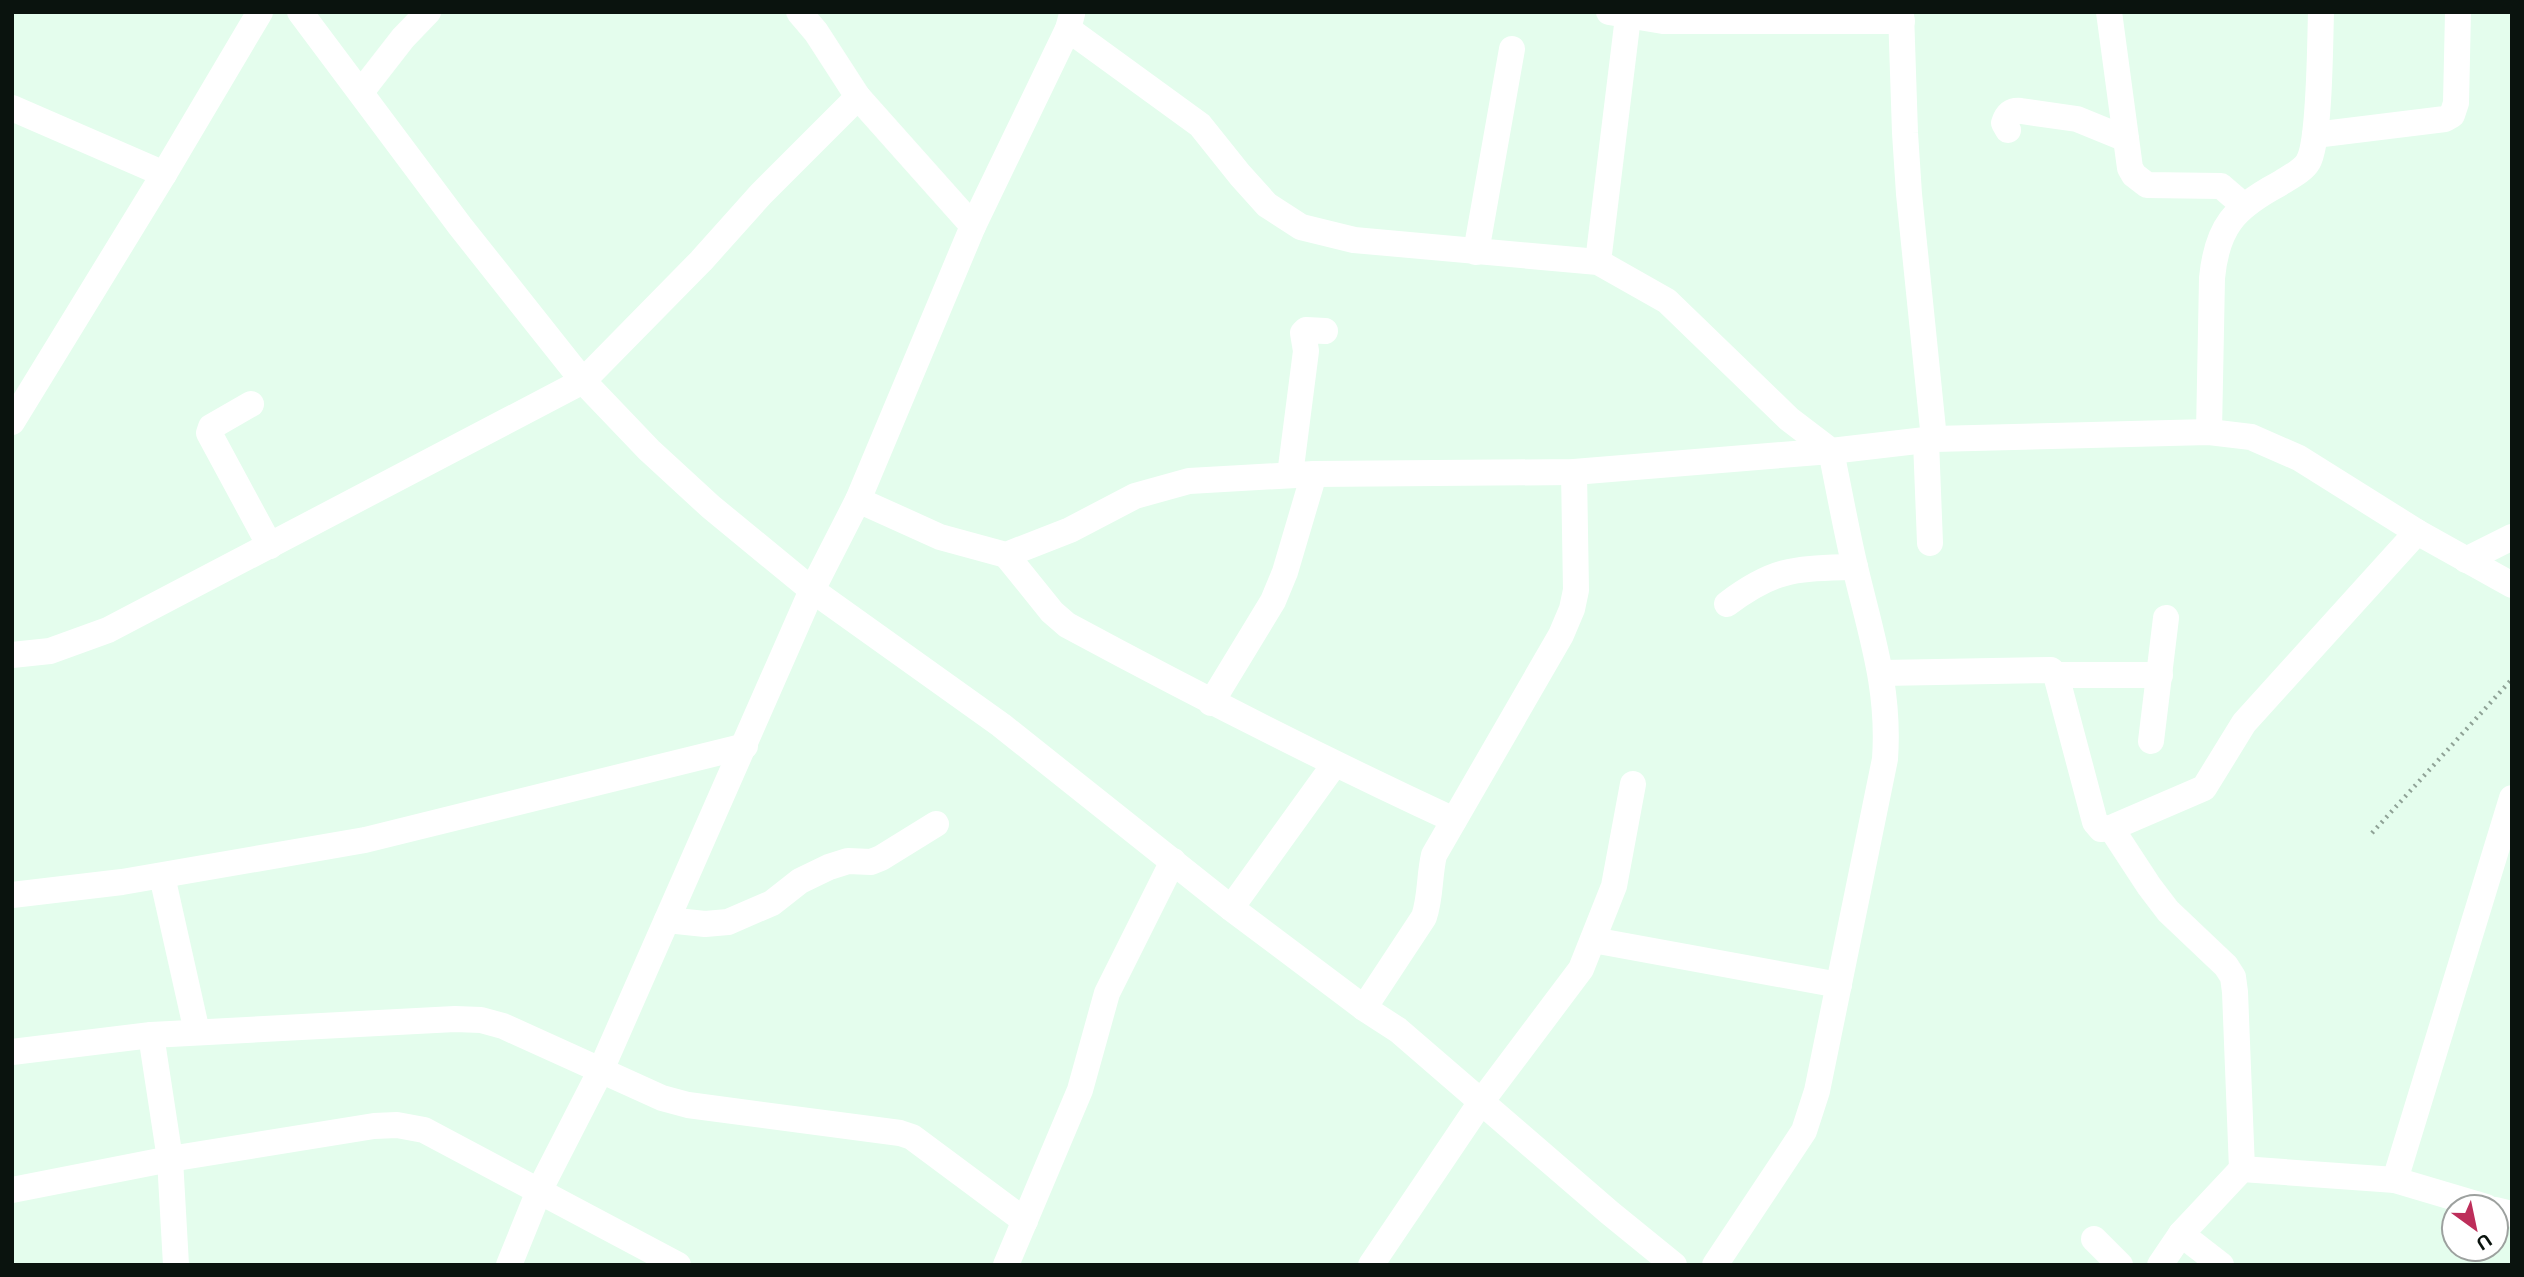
<svg xmlns="http://www.w3.org/2000/svg" width="2524" height="1277" viewBox="0 0 2524 1277" font-family="Arial,sans-serif">
<style>
.lines{fill:none;stroke-linecap:round;stroke-linejoin:round}
.path{stroke:#8fa296;stroke-width:4.5;stroke-dasharray:2 5;stroke-linecap:butt}
.minor{stroke:#fff;stroke-width:26}
</style>
<rect width="100%" height="100%" fill="#e4fded"/>
<g class="lines">
<polyline class="path" points="2372,833 2512,679"/>
<g class="minor">
<polyline points="300,12 460,226 583,381 649,450 711,507 812,590 1001,725 1231,908 1364,1008 1398,1030 1610,1213 1674,1265"/>
<polyline points="799,12 816,32 858,97 973,226"/>
<polyline points="1609,12 1663,21 1902,21"/>
<polyline points="1901,12 1905,133 1909,194 1934,439"/>
<polyline points="2109,12 2130,168 2134,175 2147,185 2221,186 2243,205"/>
<polyline points="1068,29 1200,125 1240,175 1267,205 1301,227 1354,240 1598,262 1667,301 1789,419 1831,451 1934,439 2209,432 2251,437 2299,458 2417,532 2512,585"/>
<polyline points="361,92 403,38 428,12"/>
<polyline points="12,108 164,174"/>
<path d="M2008,130L2004,123C2007,114 2011,110 2021,111L2077,119L2126,139"/>
<polyline points="2315,135 2445,119 2452,115 2456,103 2458,12"/>
<polyline points="1476,252 1512,49"/>
<polyline points="1598,262 1628,17"/>
<polyline points="251,404 211,427 209,433 270,546"/>
<polyline points="12,422 164,174 260,12"/>
<path d="M2209,432L2212,278C2217,227 2234,208 2279,184C2288,178 2303,171 2308,162C2320,142 2320,41 2321,12"/>
<polyline points="1926,441 1930,543"/>
<polyline points="1290,475 1306,351 1303,333 1306,330 1325,331"/>
<path d="M858,500L940,537L1006,555L1070,530L1135,496L1189,481L1314,474L1574,472L1831,451C1839,490 1846,529 1855,567C1871,635 1890,688 1885,759L1817,1091L1804,1131L1715,1265"/>
<path d="M1006,555L1052,612L1067,625C1195,694 1322,759 1454,820"/>
<polyline points="2466,560 2512,537"/>
<path d="M1727,604C1776,567 1796,569 1855,567"/>
<polyline points="12,655 50,651 108,630 583,381 701,261 761,194 858,97"/>
<polyline points="1882,673 2051,670 2056,675 2095,822 2101,829 2111,828 2204,788 2244,723 2417,532"/>
<polyline points="2056,675 2160,675"/>
<polyline points="1211,703 1273,601 1285,572 1314,474"/>
<polyline points="2151,741 2166,618"/>
<polyline points="2111,828 2149,886 2168,911 2226,966 2233,977 2235,992 2242,1169"/>
<polyline points="162,876 197,1032"/>
<polyline points="12,895 122,882 365,840 745,746"/>
<polyline points="1231,908 1334,765"/>
<polyline points="667,920 705,924 728,922 772,903 800,881 829,867 848,861 871,862 881,858 936,824"/>
<polyline points="1593,940 1839,985"/>
<path d="M1364,1008L1424,917C1431,896 1429,876 1434,855L1561,635L1572,609L1576,590L1574,472"/>
<polyline points="151,1035 170,1159 176,1265"/>
<polyline points="12,1052 151,1035 455,1019 481,1020 503,1026 662,1098 688,1105 900,1133 912,1137 1025,1221"/>
<polyline points="2395,1180 2512,798"/>
<polyline points="12,1190 170,1159 374,1126 397,1125 424,1130 678,1265"/>
<polyline points="2496,1210 2512,1214"/>
<polyline points="2181,1234 2221,1265"/>
<polyline points="2094,1239 2120,1265"/>
<polyline points="509,1265 539,1191 600,1072 812,590 858,500 973,226 1068,29 1072,14"/>
<polyline points="1006,1265 1080,1090 1107,993 1173,861"/>
<polyline points="1371,1265 1481,1102 1581,969 1614,886 1633,784"/>
<polyline points="2160,1265 2181,1234 2242,1169 2395,1180 2486,1207"/>
</g>
</g>
<rect width="2524" height="1277" fill="none" stroke="#0a130e" stroke-width="28"/>
<g transform="translate(2475 1228) rotate(147)"><circle r="33" fill="#ffffff" stroke="#9da19f" stroke-width="2"/>
<path d="M0-5L12 26L0 18L-12 26Z" fill="#bd2e5a"/>
<text y="-10" font-size="19" font-weight="bold" text-anchor="middle" fill="#0a130e">U</text>
</g>
</svg>
